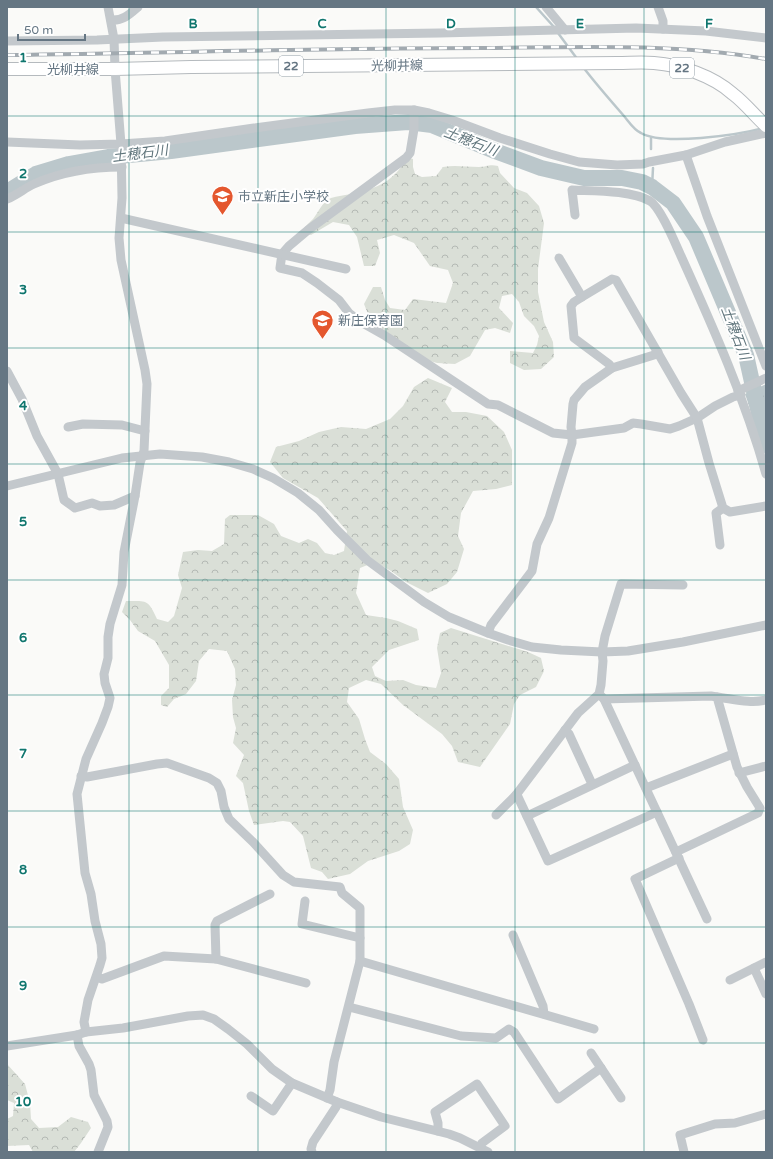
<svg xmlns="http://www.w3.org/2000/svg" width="773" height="1159" viewBox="0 0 773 1159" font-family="'Varela Round','Noto Sans JP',sans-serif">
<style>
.forest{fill:url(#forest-crowns)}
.water{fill:url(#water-ripples)}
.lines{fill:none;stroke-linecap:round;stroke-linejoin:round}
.stream{stroke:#bbc7cb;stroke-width:2.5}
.river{stroke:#bbc7cb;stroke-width:16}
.major-casing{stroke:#b5babe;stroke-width:14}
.minor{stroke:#c3c8cc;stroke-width:9}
.major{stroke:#fff;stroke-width:12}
.rail-casing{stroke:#a2aab0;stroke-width:4}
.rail{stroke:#fff;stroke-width:2.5;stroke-dasharray:8;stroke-linecap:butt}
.grid{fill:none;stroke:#0f766e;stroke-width:1;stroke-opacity:0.55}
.labels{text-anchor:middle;stroke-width:4;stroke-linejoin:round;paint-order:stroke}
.shield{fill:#fff;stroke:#939fa8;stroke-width:1}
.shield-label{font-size:12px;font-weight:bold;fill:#657683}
.street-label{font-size:13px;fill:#657683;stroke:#fff}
.poi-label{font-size:13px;fill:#657683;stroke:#fff;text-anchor:start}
.water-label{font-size:14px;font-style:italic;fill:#60757c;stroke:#fff}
.grid-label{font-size:13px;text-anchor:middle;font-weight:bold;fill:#0f766e;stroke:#fff;stroke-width:4;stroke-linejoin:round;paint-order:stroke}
</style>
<defs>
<pattern id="forest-crowns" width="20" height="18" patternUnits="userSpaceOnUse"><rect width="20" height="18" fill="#dadfd7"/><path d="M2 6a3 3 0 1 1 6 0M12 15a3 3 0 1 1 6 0" fill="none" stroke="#b4b9b4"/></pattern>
<pattern id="water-ripples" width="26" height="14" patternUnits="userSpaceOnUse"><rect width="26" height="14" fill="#bbc7cb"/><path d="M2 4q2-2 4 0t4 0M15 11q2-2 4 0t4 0" fill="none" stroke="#9ca6aa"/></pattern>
</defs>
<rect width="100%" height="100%" fill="#fafaf8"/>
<g class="forest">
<path d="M407,158L413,159V167L415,174L422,177L436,176L443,167C455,165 466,167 479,167C487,167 489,164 498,166L500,173L514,188L527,193L539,206L544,223L538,269V292L544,322L553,342L554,357L541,369L524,370L510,363V351L533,353L537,345L539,336L534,326L524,316L519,302L512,294L502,296L499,308L513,323L510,333L495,328L485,330L470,356L455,364L437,363L430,361L404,345L370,319L364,304L373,287H381L385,300L390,308L405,310L413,299L446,303L453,283L448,270L430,266L414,243L394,235L377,240L380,253L375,266H364L357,237L349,225L333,222L311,235L301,233C304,227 308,224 313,219C318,213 322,202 331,198C337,196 345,195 352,194C378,188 393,182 407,158Z"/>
<path d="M428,378L452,388L445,402L452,412H466L487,416L504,432L512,450V485L496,489L473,491L461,513L458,536L464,549L457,572L447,584L428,593L406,582L391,571L375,562L360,568L356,593L366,615L386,618L398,621L417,629L419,640L389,650L372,667L375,676L386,681L403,680L416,685L436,688L441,673L437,648L440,633L451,628L528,652L541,658L544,671L536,687L520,695L514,704L510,724L480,767L458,762L452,746L442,734L403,705L381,684L366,680L349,688L347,702L359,719L365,739L370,752L386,764L399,779L403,807L413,830L410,844L399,851L368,861L350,874L328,879L322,872L311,868L303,836L290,822L283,821L254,825L249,811L243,783L236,776L244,755L233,743L236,728L233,717L232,700L236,685L235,669L227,651L209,649L199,661L196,681L186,694L174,699L167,707L161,705V696L169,688V665L155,641L138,631L130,620L122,612L126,601C147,601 148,599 157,619L168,622L174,616L182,588L178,575L183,552L198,550L212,551L224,544L225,519L230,515H258L274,524L281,536L299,543L308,539L317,543L325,553L334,555L344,551L347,531L318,498L283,478L270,462L276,447L299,441L319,432L341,427L366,429L390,419L403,406L414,387Z"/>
<polygon points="7,1064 25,1084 30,1103 31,1119 39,1128 58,1127 71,1117 88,1122 91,1128 81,1143 74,1152 33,1152 29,1145 7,1146 7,1119 13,1116 14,1103 7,1100"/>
</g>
<polygon class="water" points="766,384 766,459 761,440 745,394"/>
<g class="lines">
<g class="stream">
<polyline points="536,7 554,27"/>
<polyline points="558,33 578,60"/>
<path d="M583,67C596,84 610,100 624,116C629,122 634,130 641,133C663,146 738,135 764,128"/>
<polyline points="651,149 651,138"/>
<polyline points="652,187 653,168"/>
</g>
<polyline class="river" points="7,192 36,174 69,164 108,157 171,151 355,126 408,122 432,125 495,151 541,168 584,178 622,178 642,182 652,187 673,203 696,237 746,355 766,445"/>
<defs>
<path id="major" d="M7,69H115L191,67L617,63C630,63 642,62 654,63C681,65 713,76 733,94C745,103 755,116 766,126"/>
</defs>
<use href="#major" class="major-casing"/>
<g class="minor">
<polyline points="546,7 565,30"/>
<polyline points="658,7 663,21 663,29"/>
<path d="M111,20C123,21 130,14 138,7"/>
<polyline points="7,41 97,40 163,37 440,33 636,28 706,31 766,38"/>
<polyline points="414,110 414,129 410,153 406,158 391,169 308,230 289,246 282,254 280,268 302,273 317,283 339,300 349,313 361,322 384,335 488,404 498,405 553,433 572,435 624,428 633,423 641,424 670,429 679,426 697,418 715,406 733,397 741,395"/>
<polyline points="7,142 80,145 121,144 165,141 254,128 368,113 395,110 414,110 429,113 452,120 500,138 550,154 579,162 617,165 643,164 649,162 686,155 725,142 766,133"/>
<polyline points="686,155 707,216 766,366"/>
<path d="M7,199C17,195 25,188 34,184C61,172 92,167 122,167"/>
<path d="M575,215L572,190C594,191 631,190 650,201C661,208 675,243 681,256C713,327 745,399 766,474"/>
<polyline points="121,218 346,269"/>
<polyline points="559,258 582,297 574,302 571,306 574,338 609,364 612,368"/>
<polyline points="582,297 612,279 616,280 681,393 697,418 709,463 723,508 730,512 766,506"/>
<polyline points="7,371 22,399 37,436 58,474 64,500 75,508 92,503 100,506 114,505 135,496"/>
<polyline points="738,391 766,378"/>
<polyline points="68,427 83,424 122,425 145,431"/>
<polyline points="7,486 122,458 160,454 202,457 229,462 253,469 273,478 298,493 319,510 337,530 367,560 424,602 449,617 488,633 508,640 532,647 561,650 602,652 628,651 683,642 766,625"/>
<polyline points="720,545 716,513 723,508"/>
<polyline points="488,633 491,625 532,571 537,544 549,518 572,443 572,435 571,427 573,404 574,400 585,387 612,368 654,355 658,352"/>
<polyline points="600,695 604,699 707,919"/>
<path d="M717,697C733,699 751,704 766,700"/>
<polyline points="604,699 711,696 717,697 737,767 747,787 760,808 758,813 676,852"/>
<polyline points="565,730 569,734 592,784"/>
<polyline points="739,773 766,766"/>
<polyline points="81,776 87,777 157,764 167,763 209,778 217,783 221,791 224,807 229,819 253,842 283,875 294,882 340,887 342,893 360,908 360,961 334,1062 330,1090 327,1098"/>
<polyline points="646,788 733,754"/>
<polyline points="516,795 518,797 548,861 657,812"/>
<polyline points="496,815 516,795 578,713 599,694 601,685 603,661 602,652 605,636 621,584 683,585"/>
<polyline points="527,816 635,765"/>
<polyline points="679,858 635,879 689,1004 703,1040"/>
<polyline points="305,901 302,924 360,938"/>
<polyline points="513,935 543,1006 544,1014"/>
<polyline points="216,959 215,925 217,921 270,894"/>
<polyline points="360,961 594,1029"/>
<polyline points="754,968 766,994"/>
<polyline points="97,977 102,979 164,956 216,959 306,983"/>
<polyline points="730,980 766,962"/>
<polyline points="349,1007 461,1036 496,1038 509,1029 514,1032 558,1099 601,1068"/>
<polyline points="86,1032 84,1022 88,1000 100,965 102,958 101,944 95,921 91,894 85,873 77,794 86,759 102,723 108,707 110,698 105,683 104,674 108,658 108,637 110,624 122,585 124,552 135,496 140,463 144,451 147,384 145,370 121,260 119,238 122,198 121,144 115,69 114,39 108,7"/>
<polyline points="77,1035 79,1046 89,1064 91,1070 94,1095 107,1121 108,1127 98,1152"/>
<polyline points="7,1046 77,1035 86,1032 123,1028 188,1016 203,1015 214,1019 228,1029 247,1044 272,1069 292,1083 337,1102 381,1117 449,1134 460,1138 488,1152"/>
<polyline points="591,1053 621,1098"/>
<polyline points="251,1096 273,1111 292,1083"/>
<polyline points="438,1131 438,1123 435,1112 477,1084 505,1126 482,1143 480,1148"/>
<polyline points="312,1152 311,1149 313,1142 336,1107 337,1102"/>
<polyline points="684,1152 680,1135 715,1124 735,1123 766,1114"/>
</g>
<use href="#major" class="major"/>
<defs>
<path id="rail" d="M7,55C166,53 325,48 484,48C578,47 673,43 766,59"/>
</defs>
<use href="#rail" class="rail-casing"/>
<use href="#rail" class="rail"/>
</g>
<path class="grid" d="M129,7V1152M258,7V1152M386,7V1152M515,7V1152M644,7V1152M7,116H766M7,232H766M7,348H766M7,464H766M7,580H766M7,695H766M7,811H766M7,927H766M7,1043H766"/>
<defs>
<symbol id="school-pin" viewBox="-11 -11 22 30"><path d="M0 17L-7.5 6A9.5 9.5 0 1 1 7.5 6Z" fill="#e4572e" stroke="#fff"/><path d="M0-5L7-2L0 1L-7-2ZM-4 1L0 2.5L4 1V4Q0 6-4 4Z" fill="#fff"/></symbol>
</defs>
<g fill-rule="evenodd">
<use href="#school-pin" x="210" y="184" width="25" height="34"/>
<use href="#school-pin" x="310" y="308" width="25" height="34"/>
</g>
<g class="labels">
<g class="shield">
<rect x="279" y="56" width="24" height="20" rx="3"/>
<rect x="670" y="58" width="24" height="20" rx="3"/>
</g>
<g class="shield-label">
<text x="291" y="70">22</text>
<text x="682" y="72">22</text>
</g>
<g class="street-label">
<text transform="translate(397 65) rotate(-1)" y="5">光柳井線</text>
<text x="73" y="74">光柳井線</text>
</g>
<g class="poi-label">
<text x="238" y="201">市立新庄小学校</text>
<text x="338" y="325">新庄保育園</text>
</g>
<g class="water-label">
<text transform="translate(471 141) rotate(21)" y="5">土穂石川</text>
<text transform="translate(140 153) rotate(-7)" y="5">土穂石川</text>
<text transform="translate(736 333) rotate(69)" y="5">土穂石川</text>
</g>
</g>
<g class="grid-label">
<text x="193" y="28">B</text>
<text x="322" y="28">C</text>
<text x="451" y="28">D</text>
<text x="580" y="28">E</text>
<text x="709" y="28">F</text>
<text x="23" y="62">1</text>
<text x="23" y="178">2</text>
<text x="23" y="294">3</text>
<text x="23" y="410">4</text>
<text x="23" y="526">5</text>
<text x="23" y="642">6</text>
<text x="23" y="758">7</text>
<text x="23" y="874">8</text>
<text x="23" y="990">9</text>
<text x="23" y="1106">10</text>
</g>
<rect width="773" height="1159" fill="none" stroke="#657683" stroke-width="16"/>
<path d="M18 34v6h67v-6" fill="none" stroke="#657683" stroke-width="2"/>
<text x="24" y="34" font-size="12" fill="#657683" stroke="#ffffff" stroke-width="3" paint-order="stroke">50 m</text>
</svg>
